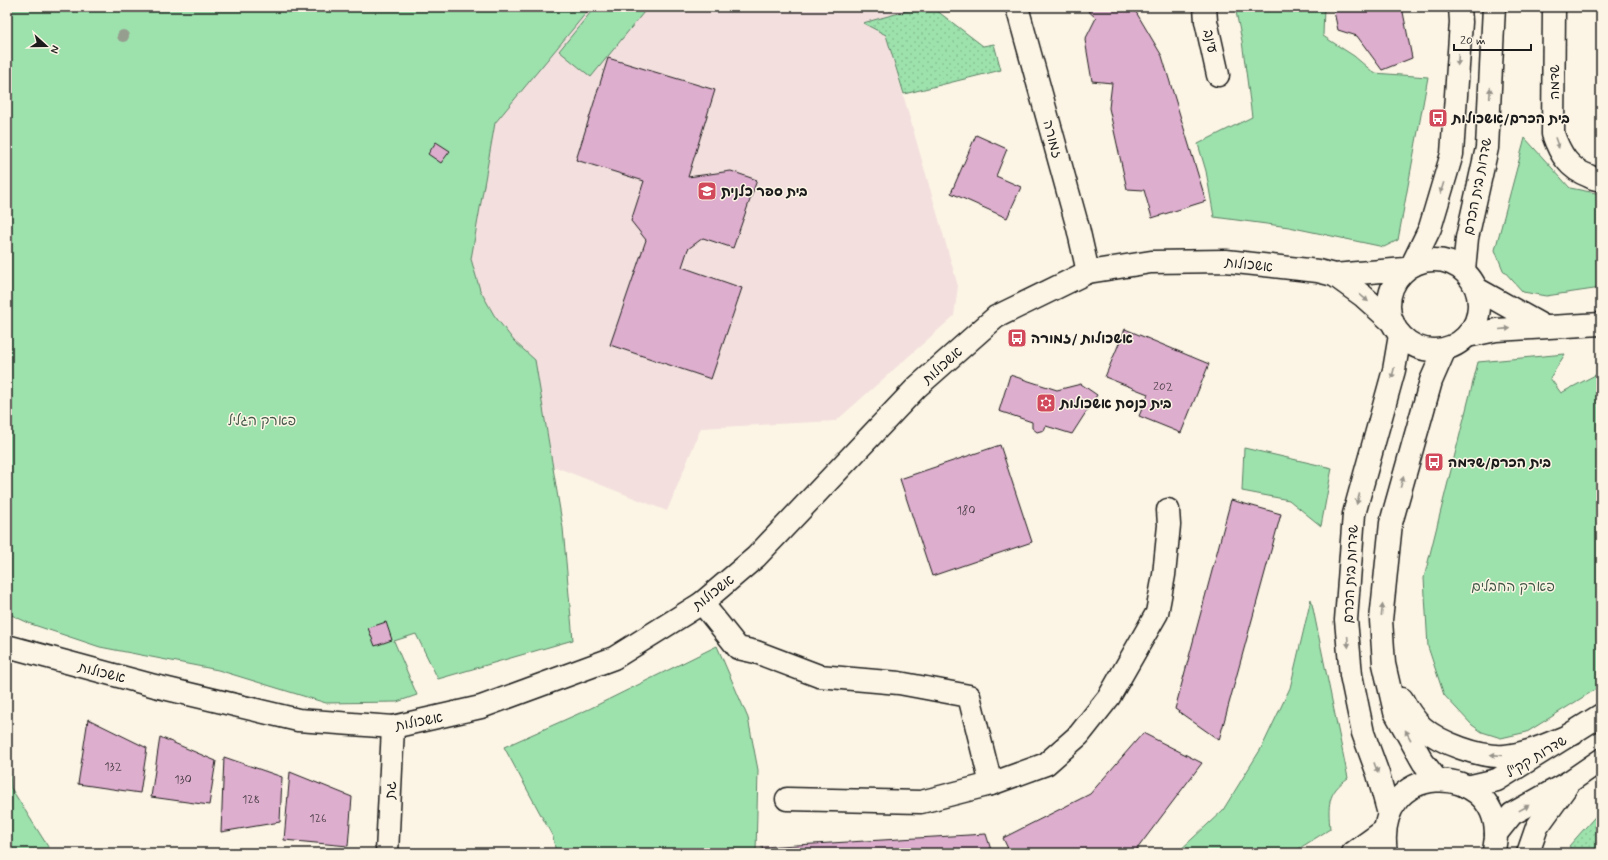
<svg xmlns="http://www.w3.org/2000/svg" width="1608" height="860" viewBox="0 0 1608 860" font-family="Mynerve,'Playpen Sans Hebrew',sans-serif">
<style>
.built{fill:#f3e0de}
.grass{fill:url(#grass-dots);stroke:#5c7f64}
.green{fill:#9de2ad;stroke:#5c7f64}
.building{fill:#deaece;stroke:#1c1c1c}
.lines{fill:none;stroke-linecap:round;stroke-linejoin:round}
.minor-casing{stroke:#1c1c1c;stroke-width:25}
.minor{stroke:#fcf5e5;stroke-width:22}
.tree{fill:#969e8f}
.oneway{fill:#97938b}
.labels{text-anchor:middle;stroke-width:3;stroke-linejoin:round;paint-order:stroke}
.number-label{font-size:12px;fill:#4c4048}
.street-label{font-size:14px;fill:#1c1c1c;stroke:#fcf5e5}
.poi-label{font-size:14px;font-weight:bold;fill:#1c1c1c;stroke:#fcf5e5;text-anchor:start}
.park-label{font-size:14px;fill:#435748;stroke:#fcf5e5}
</style>
<defs>
<pattern id="grass-dots" width="8" height="8" patternUnits="userSpaceOnUse"><rect width="8" height="8" fill="#9de2ad"/><path d="M2 2h.1M6 6h.1" fill="none" stroke="#87c194" stroke-width="1.8" stroke-linecap="round"/></pattern>
</defs>
<rect width="100%" height="100%" fill="#fcf5e5"/>
<filter id="ink" filterUnits="userSpaceOnUse"><feTurbulence type="fractalNoise" baseFrequency=".025" numOctaves="2"/><feDisplacementMap in="SourceGraphic" scale="8" xChannelSelector="R" yChannelSelector="G"/><feConvolveMatrix kernelMatrix="1 2 1 2 8 2 1 2 1" color-interpolation-filters="sRGB"/></filter>
<g filter="url(#ink)">
<polygon class="built" points="591,7 921,7 864,23 886,35 958,286 954,316 836,421 701,428 667,511 553,466 535,360 514,341 494,315 480,290 471,259 495,123"/>
<g class="grass">
<polygon points="921,7 932,7 983,46 994,44 1001,70 904,94 886,35 863,23"/>
<polygon points="1601,810 1601,853 1574,853 1569,846"/>
</g>
<g class="green">
<polygon points="7,7 591,7 495,123 471,259 480,290 494,315 514,341 535,360 563,528 573,640 438,679 416,634 394,641 417,695 397,702 326,703 218,670 100,647 31,624 7,613"/>
<polygon points="595,7 648,7 591,77 559,51"/>
<polygon points="1235,7 1324,7 1323,36 1354,56 1374,73 1428,77 1398,240 1384,247 1289,227 1214,217 1206,171 1198,144 1252,117 1242,41"/>
<polygon points="1525,138 1570,188 1601,194 1601,288 1546,296 1523,292 1503,270 1495,250"/>
<polygon points="1565,354 1550,378 1561,393 1601,372 1601,686 1527,732 1501,738 1482,732 1472,725 1444,695 1428,647 1424,578 1478,362"/>
<polygon points="1244,448 1332,468 1321,526 1289,500 1242,491"/>
<path d="M1311,599L1348,778C1327,793 1328,805 1330,829L1292,853H1177L1223,810L1262,747L1290,688Z"/>
<polygon points="717,646 748,718 758,770 756,853 556,853 553,837 504,747 589,709"/>
<polygon points="7,728 11,788 52,853 7,853"/>
</g>
<g class="building">
<polygon points="1133,7 1162,56 1206,201 1152,218 1144,190 1127,189 1109,108 1112,83 1092,81 1085,40 1096,18 1084,7"/>
<polygon points="1333,7 1402,7 1412,58 1382,70 1357,36 1338,30"/>
<polygon points="608,58 715,90 688,177 731,171 757,180 733,248 703,238 688,249 682,267 742,288 711,379 610,345 646,240 631,221 644,181 576,160"/>
<polygon points="976,135 1007,149 996,176 1021,187 1007,218 951,193"/>
<polygon points="436,142 450,151 441,163 428,154"/>
<polygon points="1125,329 1209,364 1181,433 1139,416 1148,394 1105,377"/>
<polygon points="1010,375 1057,390 1081,384 1097,395 1072,434 1046,426 1044,430 1037,432 1032,428 1032,422 999,411"/>
<polygon points="1000,445 1032,542 932,576 900,479"/>
<polygon points="1231,500 1281,514 1219,740 1175,709"/>
<polygon points="386,622 392,640 375,646 368,628"/>
<polygon points="88,719 147,748 140,793 78,784"/>
<polygon points="1143,733 1202,763 1134,853 1010,853 1003,838 1090,794"/>
<polygon points="160,737 216,761 209,805 151,797"/>
<polygon points="224,757 282,777 280,822 221,832"/>
<polygon points="290,772 352,797 348,846 284,840"/>
<polygon points="986,834 992,853 763,853 762,847"/>
</g>
<g class="lines">
<defs>
<g id="minor">
<polyline points="1017,7 1078,228 1088,272"/>
<polyline points="1205,7 1206,21 1218,75"/>
<path d="M1554,7L1553,134C1560,154 1569,169 1589,176C1593,178 1596,180 1601,179"/>
<circle cx="1434" cy="305" r="45"/>
<polyline points="1412,265 1430,228 1452,154 1461,22 1460,7"/>
<polyline points="1464,270 1467,238 1487,148 1494,7"/>
<polyline points="1334,275 1363,296 1393,323"/>
<polyline points="1477,289 1543,326"/>
<polyline points="1467,336 1496,330 1601,324"/>
<polyline points="702,603 738,648 756,652 819,676 899,683 969,696 991,784 1046,764 1079,735 1109,697 1157,613 1164,575 1169,525 1168,510"/>
<polyline points="7,646 155,686 298,720 393,727 481,707 614,658 702,603 756,557 917,387 996,317 1088,272 1151,262 1226,261 1318,271 1334,275 1405,269"/>
<path d="M1402,699C1407,709 1414,719 1422,727C1440,743 1481,758 1505,756C1529,754 1551,742 1573,734"/>
<polyline points="1437,780 1423,762 1395,712 1384,664 1381,620 1391,523 1431,381 1445,349"/>
<polyline points="1467,787 1497,780 1601,715"/>
<polyline points="787,799 921,802 991,784"/>
<polyline points="1389,814 1378,774 1363,733 1351,675 1346,620 1354,514 1394,370 1400,335"/>
<polyline points="1496,834 1512,814 1569,782 1601,760"/>
<polyline points="387,853 393,727"/>
<polyline points="1353,853 1385,830"/>
<path d="M1386,853C1372,759 1496,760 1496,835C1496,841 1494,847 1494,853"/>
<polyline points="1528,853 1537,827 1566,787"/>
</g>
</defs>
<use href="#minor" class="minor-casing"/>
<use href="#minor" class="minor"/>
</g>
<circle class="tree" cx="123" cy="36" r="6"/>
<defs><path id="oneway-solid" d="M-6-.8H1V-3.2L6.5 0L1 3.2V.8H-6Z"/></defs>
<g class="oneway">
<use href="#oneway-solid" transform="translate(1458 60) rotate(94)"/>
<use href="#oneway-solid" transform="translate(1490 93) rotate(-87)"/>
<use href="#oneway-solid" transform="translate(1557 143) rotate(70)"/>
<use href="#oneway-solid" transform="translate(1442 188) rotate(107)"/>
<use href="#oneway-solid" transform="translate(1364 298) rotate(40)"/>
<use href="#oneway-solid" transform="translate(1505 329) rotate(-5)"/>
<use href="#oneway-solid" transform="translate(1393 373) rotate(104)"/>
<use href="#oneway-solid" transform="translate(1402 482) rotate(-74)"/>
<use href="#oneway-solid" transform="translate(1358 499) rotate(106)"/>
<use href="#oneway-solid" transform="translate(1382 610) rotate(-84)"/>
<use href="#oneway-solid" transform="translate(1348 642) rotate(86)"/>
<use href="#oneway-solid" transform="translate(1408 735) rotate(-119)"/>
<use href="#oneway-solid" transform="translate(1496 755) rotate(-175)"/>
<use href="#oneway-solid" transform="translate(1376 768) rotate(70)"/>
<use href="#oneway-solid" transform="translate(1524 808) rotate(-29)"/>
</g>
</g>
<defs>
<symbol id="bus-square" viewBox="-11 -11 22 22"><rect x="-9" y="-9" width="18" height="18" rx="4" fill="#d1495b" stroke="#fcf5e5"/><path d="M-5-6H5V4H4V6H2V4H-2V6H-4V4H-5ZM-3.5-4V0h7V-4ZM-3.5 1.2v1.5H-2V1.2ZM2 1.2v1.5H3.5V1.2Z" fill="#fff"/></symbol>
<symbol id="school-square" viewBox="-11 -11 22 22"><rect x="-9" y="-9" width="18" height="18" rx="4" fill="#d1495b" stroke="#fcf5e5"/><path d="M0-5L7-2L0 1L-7-2ZM-4 1L0 2.5L4 1V4Q0 6-4 4Z" fill="#fff"/></symbol>
<symbol id="synagogue-square" viewBox="-11 -11 22 22"><rect x="-9" y="-9" width="18" height="18" rx="4" fill="#d1495b" stroke="#fcf5e5"/><path d="M0-6.5L5.6 3.2H-5.6ZM0 6.5L5.6-3.2H-5.6Z" fill="#fff"/></symbol>
</defs>
<g fill-rule="evenodd">
<use href="#bus-square" x="1427" y="107" width="22" height="22"/>
<use href="#school-square" x="696" y="180" width="22" height="22"/>
<use href="#bus-square" x="1006" y="327" width="22" height="22"/>
<use href="#synagogue-square" x="1035" y="392" width="22" height="22"/>
<use href="#bus-square" x="1423" y="451" width="22" height="22"/>
</g>
<g class="labels">
<g class="number-label">
<text x="1163" y="390">202</text>
<text x="966" y="514">180</text>
<text x="113" y="770">132</text>
<text x="183" y="783">130</text>
<text x="251" y="803">128</text>
<text x="318" y="822">126</text>
</g>
<g class="street-label">
<text transform="translate(1211 41) rotate(78)" y="5">עינב</text>
<text transform="translate(1554 82) rotate(-90)" y="5">שדמה</text>
<text transform="translate(1053 139) rotate(75)" y="5">זמורה</text>
<text transform="translate(1477 186) rotate(-79)" y="5">שדרות בית הכרם</text>
<text transform="translate(1249 264) rotate(6)" y="5">אשכולות</text>
<text transform="translate(942 365) rotate(-42)" y="5">אשכולות</text>
<text transform="translate(1350 574) rotate(-87)" y="5">שדרות בית הכרם</text>
<text transform="translate(713 592) rotate(-38)" y="5">אשכולות</text>
<text transform="translate(102 672) rotate(14)" y="5">אשכולות</text>
<text transform="translate(419 721) rotate(-11)" y="5">אשכולות</text>
<text transform="translate(1536 756) rotate(-31)" y="5">שדרות קק"ל</text>
<text transform="translate(390 790) rotate(-87)" y="5">גת</text>
</g>
<g class="poi-label">
<text x="1452" y="123">בית הכרם/אשכולות</text>
<text x="721" y="196">בית ספר כלנית</text>
<text x="1031" y="343">אשכולות /זמורה</text>
<text x="1060" y="408">בית כנסת אשכולות</text>
<text x="1448" y="467">בית הכרם/שדמה</text>
</g>
<g class="park-label">
<text x="262" y="425">פארק הגליל</text>
<text x="1513" y="591">פארק החבלים</text>
</g>
</g>
<rect width="1608" height="860" fill="none" stroke="#fcf5e5" stroke-width="24"/>
<rect x="12" y="12" width="1584" height="836" fill="none" stroke="#1c1c1c" stroke-width="1.5" filter="url(#ink)"/>
<g transform="translate(46 46) rotate(111)" stroke="#fcf5e5" stroke-width="3" paint-order="stroke">
<path d="M0-3L7 15L0 10L-7 15Z" fill="#1c1c1c"/>
<text y="-6" font-size="11" font-weight="bold" text-anchor="middle" fill="#1c1c1c">N</text>
</g>
<path d="M1454 44v6h77v-6" fill="none" stroke="#1c1c1c" stroke-width="2"/>
<text x="1460" y="44" font-size="12" fill="#1c1c1c" stroke="#fcf5e5" stroke-width="3" paint-order="stroke">20 m</text>
</svg>
